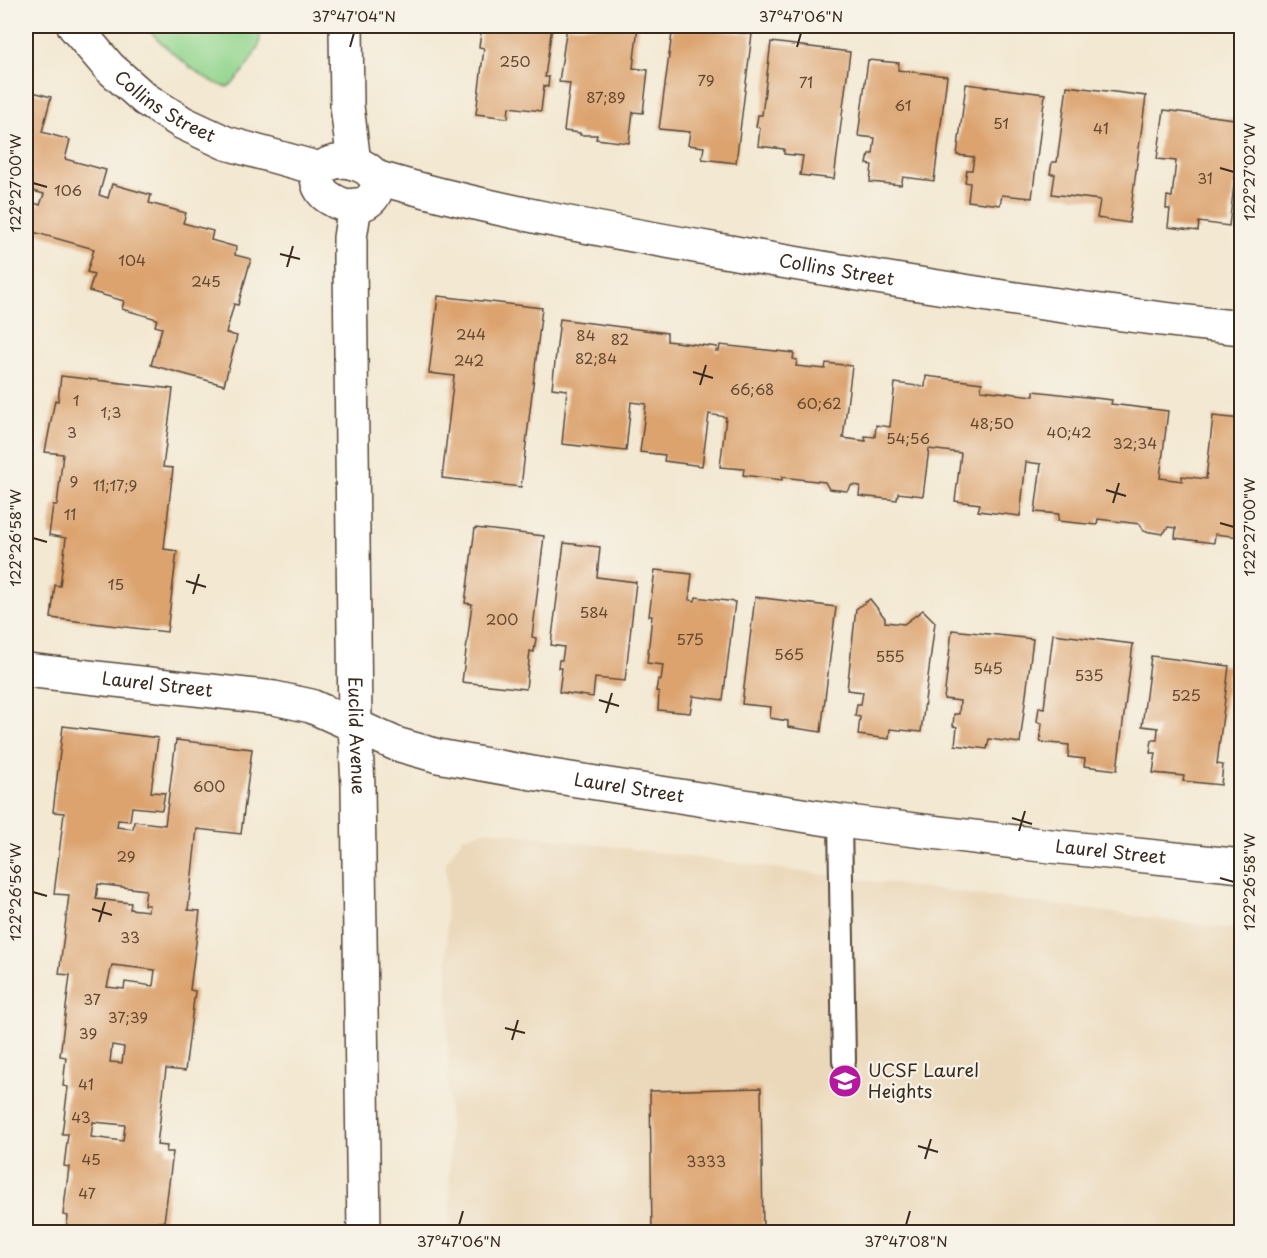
<svg xmlns="http://www.w3.org/2000/svg" width="1267" height="1258" viewBox="0 0 1267 1258" font-family="'Playpen Sans',sans-serif">
<style>
.built{fill:#ebd8ba}
.green{fill:#93d68e;stroke:#678056;stroke-width:1.5}
.building{fill:#dca36e;fill-rule:evenodd}
.lines{fill:none;stroke-linecap:round;stroke-linejoin:round}
.lane-casing{stroke:#574639;stroke-width:26}
.street-casing{stroke:#574639;stroke-width:36}
.secondary-casing{stroke:#574639;stroke-width:36}
.lane{stroke:#fff;stroke-width:22}
.street{stroke:#fff;stroke-width:33}
.secondary{stroke:#fff;stroke-width:33}
.ticks{fill:none;stroke:#3b2a1e;stroke-width:2}
.labels{text-anchor:middle;stroke-width:4.5;stroke-linejoin:round;paint-order:stroke}
.number-label{font-size:15px;fill:#634832}
.street-label{font-size:18px;fill:#3b2a1e;stroke:#f7f3e8}
.poi-label{font-size:18px;fill:#3b2a1e;stroke:#f7f3e8;text-anchor:start}
.neatline{fill:none;stroke:#3b2a1e;stroke-width:2}
.ticks-label{font-size:15px;text-anchor:middle;fill:#3b2a1e}
</style>
<rect width="100%" height="100%" fill="#f7f3e8"/>
<filter id="ink" filterUnits="userSpaceOnUse"><feTurbulence type="fractalNoise" baseFrequency=".0167" numOctaves="2"/><feDisplacementMap in="SourceGraphic" scale="12" xChannelSelector="R" yChannelSelector="G"/><feConvolveMatrix kernelMatrix="1 2 1 2 8 2 1 2 1" color-interpolation-filters="sRGB"/></filter>
<filter id="wash" filterUnits="userSpaceOnUse"><feTurbulence type="fractalNoise" baseFrequency=".008" numOctaves="4" result="noise"/><feDisplacementMap in="SourceGraphic" scale="24" xChannelSelector="R" yChannelSelector="G"/><feGaussianBlur stdDeviation="1.35" result="paint"/><feColorMatrix in="noise" values="0 0 0 0 0 0 0 0 0 0 0 0 0 0 0 0 0 1.4 0 .05"/><feComposite in="paint" operator="in"/></filter>
<g filter="url(#wash)">
<rect width="100%" height="100%" fill="#f3e8d2"/>
<polygon class="built" points="488,830 1241,930 1241,1232 450,1232 446,862 463,837"/>
<path class="green" d="M145,26H260C260,32 261,38 259,45C254,56 238,81 228,87C205,84 161,44 145,26Z"/>
<g id="blocks">
<g class="building">
<polygon points="482,26 552,26 545,77 549,77 548,87 544,86 541,111 509,107 508,118 476,114 484,48 479,47"/>
<polygon points="567,26 638,26 633,68 648,70 643,113 633,112 629,143 596,139 597,135 580,135 580,133 564,131 570,83 559,82"/>
<polygon points="673,26 709,26 708,29 752,34 736,163 702,159 704,147 688,145 690,132 659,129"/>
<polygon points="771,42 850,52 834,179 800,175 803,156 784,154 784,149 758,146 760,128 756,127 758,115 762,115"/>
<polygon points="868,60 899,63 898,70 947,76 934,181 903,177 901,185 870,182 872,165 867,164 869,154 873,154 875,138 858,136"/>
<polygon points="966,84 1045,94 1032,198 1002,195 1000,205 968,201 970,183 965,182 967,170 972,170 974,157 957,155"/>
<polygon points="1067,86 1146,96 1129,223 1097,218 1100,200 1052,194 1055,174 1050,174 1052,162 1057,162"/>
<polygon points="26,90 51,97 42,132 70,140 65,159 106,170 99,195 108,198 112,184 151,195 149,203 186,213 183,223 213,231 211,240 236,247 235,255 251,259 238,305 234,304 226,333 237,336 224,385 151,365 162,328 155,326 157,319 122,309 124,301 89,291 94,274 87,272 94,249 26,230 26,200 40,205 44,194 26,189"/>
<polygon points="1164,110 1242,120 1229,226 1199,222 1198,231 1168,227 1170,209 1166,209 1167,196 1172,197 1176,161 1157,159"/>
<polygon points="438,296 542,308 521,487 442,478 454,376 429,373"/>
<polygon points="560,319 667,333 667,341 717,347 716,351 719,351 720,345 794,353 793,359 797,360 796,366 825,369 826,363 852,366 843,438 866,441 865,436 875,437 876,425 890,427 895,383 925,387 926,376 982,383 981,390 1034,396 1034,391 1112,400 1111,404 1168,411 1160,478 1182,481 1182,476 1206,479 1213,416 1242,419 1240,537 1215,534 1214,543 1175,538 1176,528 1168,527 1163,534 1144,531 1140,524 1098,519 1097,525 1058,521 1059,514 1035,512 1041,464 1026,462 1020,516 978,511 980,504 955,501 961,453 929,449 923,496 898,493 897,500 859,496 860,486 852,485 847,491 829,489 825,482 782,477 782,480 743,475 744,469 720,467 726,417 709,414 702,466 664,461 665,455 640,452 646,404 631,402 626,451 562,444 567,390 552,388"/>
<polygon points="61,376 173,389 163,467 173,468 164,549 177,551 167,632 51,618 55,585 60,586 66,538 49,535 53,505 57,505 63,454 45,452 55,400 58,401"/>
<polygon points="475,528 544,536 532,637 536,638 534,652 530,651 526,689 462,682 472,604 465,603"/>
<polygon points="564,543 600,547 597,577 636,582 625,681 595,678 593,697 559,692 562,668 558,668 559,660 562,660 564,647 551,645"/>
<polygon points="655,570 692,574 689,600 695,601 696,597 735,602 723,700 693,696 690,713 658,710 659,692 656,691 658,679 661,680 663,665 647,663 652,616 649,616"/>
<polygon points="755,597 836,607 821,732 788,727 788,721 770,718 771,707 742,704"/>
<polygon points="870,599 885,618 885,622 904,624 923,610 935,622 921,732 890,729 889,739 858,735 860,717 855,716 857,704 861,704 863,692 847,690 856,609"/>
<polygon points="952,630 1033,639 1020,743 989,739 987,749 955,745 957,727 953,726 954,714 959,714 960,701 944,699"/>
<polygon points="1053,634 1133,644 1117,770 1084,766 1085,759 1068,757 1069,745 1040,742 1042,723 1037,722 1039,707 1044,708"/>
<polygon points="1151,656 1229,666 1217,764 1223,765 1221,785 1183,781 1184,776 1153,773 1156,753 1150,753 1152,740 1157,740 1158,728 1142,726"/>
<path d="M63,726L158,738L151,792L165,793L162,810L132,807L130,821L118,820L117,827L133,829L134,821L165,825L176,740L252,749L241,834L197,829L188,910L200,911L190,990L195,991L185,1071L166,1069L157,1145L167,1146L166,1152H173L164,1222H158L157,1227L168,1229L167,1232H66L68,1216L63,1215L69,1167L64,1166L68,1134H62L68,1087L63,1086L66,1057L60,1056L70,975L59,974L69,895L54,894L64,813L53,812ZM98,884L146,890L144,905H149L148,911L130,909L131,903L96,899ZM112,965L155,970L153,986L125,982L124,989L107,987ZM112,1045L124,1047L122,1063L110,1062ZM93,1122L125,1125L123,1141L91,1137Z"/>
<polygon points="761,1088 763,1232 652,1232 650,1091"/>
</g>
</g>
</g>
<g filter="url(#ink)">
<use href="#blocks" fill-opacity="0" stroke="#574639" stroke-width="1.5"/>
<g class="lines">
<defs>
<polyline id="lane" points="840,821 844,1061"/>
<g id="street">
<path id="s1" d="M74,26L109,67L145,99L183,123L226,143L320,169"/>
<path id="s2" d="M375,177C498,213 626,234 752,256C915,284 1078,311 1242,328"/>
<path id="s3" d="M26,670L274,698L311,706L396,744L438,756L532,773L840,821L1041,845L1242,866"/>
</g>
<g id="secondary">
<polyline points="346,26 347,106 354,163"/>
<path d="M344,161C404,170 371,225 331,199C322,194 317,186 317,176C321,164 332,162 344,161Z"/>
<path id="s4" d="M355,205L350,238V260L355,725L358,786L364,1232"/>
</g>
</defs>
<use href="#lane" class="lane-casing"/>
<use href="#street" class="street-casing"/>
<use href="#secondary" class="secondary-casing"/>
<use href="#lane" class="lane"/>
<use href="#street" class="street"/>
<use href="#secondary" class="secondary"/>
</g>
</g>
<path class="ticks" d="M350,47L354,33M797,47L801,33M1220,168L1234,172M33,183L47,187M280,254L300,259M287,267L293,246M693,372L713,378M700,385L706,365M1106,490L1126,496M1113,503L1119,483M1220,523L1234,527M33,538L47,542M186,581L206,587M193,594L199,574M599,700L619,706M606,713L612,693M1012,818L1032,824M1019,831L1025,811M1220,878L1234,882M33,892L47,896M92,909L112,915M99,922L105,902M505,1028L525,1033M512,1040L518,1020M918,1146L938,1152M925,1159L931,1139M459,1225L463,1211M906,1225L910,1211"/>
<defs>
<symbol id="university-disc" viewBox="-11 -11 22 22"><circle r="9.5" fill="#b5179e" stroke="#f7f3e8"/><path d="M0-5L7-2L0 1L-7-2ZM-4 1L0 2.5L4 1V4Q0 6-4 4Z" fill="#fff"/></symbol>
</defs>
<g fill-rule="evenodd">
<use href="#university-disc" x="826" y="1062" width="38" height="38"/>
</g>
<g class="labels">
<g class="number-label">
<text x="515" y="67">250</text>
<text x="706" y="86">79</text>
<text x="806" y="88">71</text>
<text x="606" y="103">87;89</text>
<text x="903" y="111">61</text>
<text x="1001" y="129">51</text>
<text x="1101" y="134">41</text>
<text x="1205" y="184">31</text>
<text x="68" y="196">106</text>
<text x="132" y="266">104</text>
<text x="206" y="287">245</text>
<text x="471" y="340">244</text>
<text x="586" y="341">84</text>
<text x="620" y="345">82</text>
<text x="596" y="364">82;84</text>
<text x="469" y="366">242</text>
<text x="752" y="395">66;68</text>
<text x="76" y="406">1</text>
<text x="819" y="409">60;62</text>
<text x="111" y="418">1;3</text>
<text x="992" y="429">48;50</text>
<text x="72" y="438">3</text>
<text x="1069" y="438">40;42</text>
<text x="908" y="444">54;56</text>
<text x="1135" y="449">32;34</text>
<text x="74" y="487">9</text>
<text x="115" y="491">11;17;9</text>
<text x="70" y="520">11</text>
<text x="116" y="590">15</text>
<text x="594" y="618">584</text>
<text x="502" y="625">200</text>
<text x="690" y="645">575</text>
<text x="789" y="660">565</text>
<text x="890" y="662">555</text>
<text x="988" y="674">545</text>
<text x="1089" y="681">535</text>
<text x="1186" y="701">525</text>
<text x="209" y="792">600</text>
<text x="126" y="862">29</text>
<text x="130" y="943">33</text>
<text x="92" y="1005">37</text>
<text x="128" y="1023">37;39</text>
<text x="88" y="1039">39</text>
<text x="86" y="1090">41</text>
<text x="81" y="1123">43</text>
<text x="91" y="1165">45</text>
<text x="706" y="1167">3333</text>
<text x="87" y="1199">47</text>
</g>
<g class="street-label">
<text dy="6" stroke="none"><textPath href="#s1" startOffset="123">Collins Street</textPath></text>
<text dy="6" stroke="none"><textPath href="#s2" startOffset="471">Collins Street</textPath></text>
<text dy="6" stroke="none"><textPath href="#s3" startOffset="132">Laurel Street</textPath></text>
<text dy="6" stroke="none"><textPath href="#s4" startOffset="531">Euclid Avenue</textPath></text>
<text dy="6" stroke="none"><textPath href="#s3" startOffset="618">Laurel Street</textPath></text>
<text dy="6" stroke="none"><textPath href="#s3" startOffset="1104">Laurel Street</textPath></text>
</g>
<g class="poi-label">
<text x="868" y="1077">UCSF Laurel<tspan x="868" dy="21">Heights</tspan></text>
</g>
</g>
<rect width="1267" height="1258" fill="none" stroke="#f7f3e8" stroke-width="66"/>
<rect x="33" y="33" width="1201" height="1192" class="neatline"/>
<g class="ticks-label">
<text x="354" y="22">37°47'04"N</text>
<text x="801" y="22">37°47'06"N</text>
<text transform="translate(1250 172) rotate(-90)" y="5">122°27'02"W</text>
<text transform="translate(16 183) rotate(-90)" y="5">122°27'00"W</text>
<text transform="translate(1250 527) rotate(-90)" y="5">122°27'00"W</text>
<text transform="translate(16 538) rotate(-90)" y="5">122°26'58"W</text>
<text transform="translate(1250 882) rotate(-90)" y="5">122°26'58"W</text>
<text transform="translate(16 892) rotate(-90)" y="5">122°26'56"W</text>
<text x="459" y="1247">37°47'06"N</text>
<text x="906" y="1247">37°47'08"N</text>
</g>
</svg>
